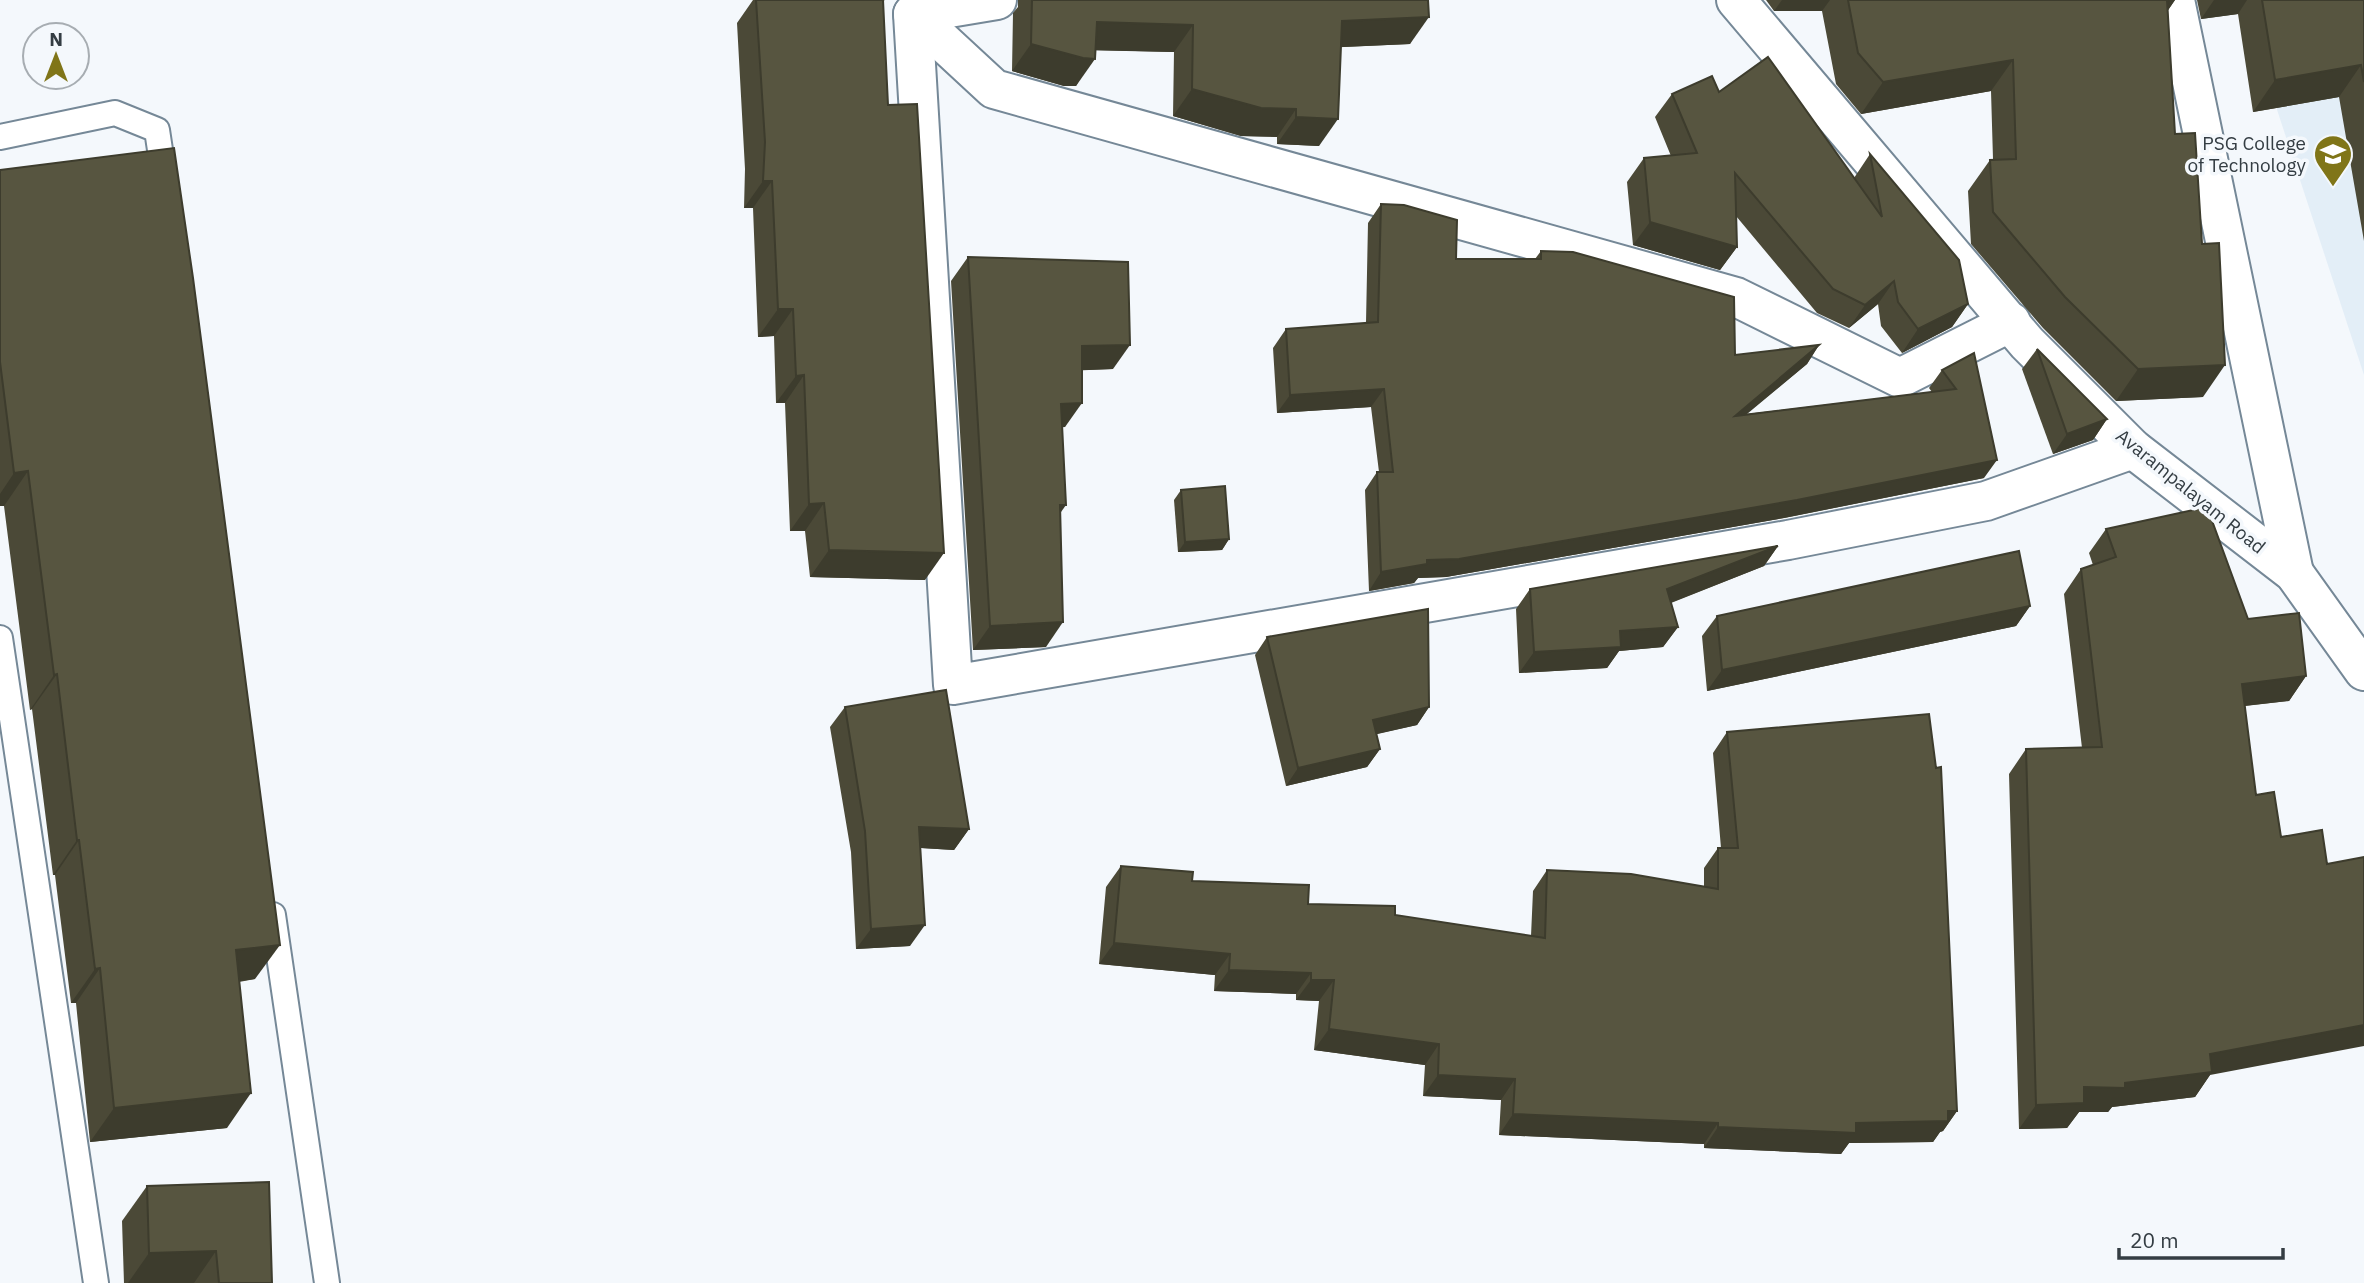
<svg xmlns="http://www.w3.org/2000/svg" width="2364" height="1283" viewBox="0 0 2364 1283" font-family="'IBM Plex Sans',sans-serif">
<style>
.built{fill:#e3eef7}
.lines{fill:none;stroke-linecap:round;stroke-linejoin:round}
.service-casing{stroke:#758897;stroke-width:28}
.minor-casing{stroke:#758897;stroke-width:42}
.tertiary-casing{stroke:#758897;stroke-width:42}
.service{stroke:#fff;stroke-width:24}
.minor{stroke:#fff;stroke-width:38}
.tertiary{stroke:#fff;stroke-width:38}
.wall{fill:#4b4937}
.shaded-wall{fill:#3d3c2d}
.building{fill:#575540;stroke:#3d3c2d;stroke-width:2}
.labels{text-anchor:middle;stroke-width:7;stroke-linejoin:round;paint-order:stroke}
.poi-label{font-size:19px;fill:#343d43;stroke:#f4f8fc;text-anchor:end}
.street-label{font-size:19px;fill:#343d43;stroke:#f4f8fc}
</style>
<rect width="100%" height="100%" fill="#f4f8fc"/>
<polygon class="built" points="2241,0 2364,0 2364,375"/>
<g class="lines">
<defs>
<g id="service">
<polyline points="0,137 115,113 157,130 165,183"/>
<polyline points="0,638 96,1283"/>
<polyline points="273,915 327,1283"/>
</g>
<g id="minor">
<polyline points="997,0 913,14 953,685 1788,540 1986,501 2133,449"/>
<polyline points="2175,0 2294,573"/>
<polyline points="913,14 994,89 1736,297 1900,378 2011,322"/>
</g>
<polyline id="tertiary" points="1736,0 2027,343 2133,449 2294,573 2364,671"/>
</defs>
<use href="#service" class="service-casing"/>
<use href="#minor" class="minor-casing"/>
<use href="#tertiary" class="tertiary-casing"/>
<use href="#service" class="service"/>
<use href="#minor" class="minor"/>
<use href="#tertiary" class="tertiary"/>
</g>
<g class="wall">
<polygon points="753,0 885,0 883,1 888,105 925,580 810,577 805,531 790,531 785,403 776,403 774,336 758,337 753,208 744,208 745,169 737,23"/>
<polygon points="1018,0 1428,0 1410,44 1341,47 1319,146 1277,144 1277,137 1241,136 1173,116 1174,52 1096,50 1076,86 1064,86 1012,71 1013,13 1018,7"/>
<polygon points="1766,0 2175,0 2168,10 2175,134 2203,397 2116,401 2043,328 1971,244 1968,191 1990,160 1993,159 1991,91 1861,114 1836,84 1822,11 1774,11"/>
<polygon points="2197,0 2364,0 2364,241 2339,97 2253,112 2238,14 2201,19"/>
<polygon points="1719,92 1854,178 1870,154 1968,304 1952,327 1902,353 1881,326 1878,304 1849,328 1817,313 1736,216 1737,247 1720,270 1633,245 1627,182 1644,158 1671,156 1655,117 1672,94"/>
<polygon points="0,170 255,979 239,982 227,1128 90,1142 76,1003 71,1003 55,875 53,875 32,709 30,710 4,506 0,506"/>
<polygon points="1381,204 1456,259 1535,259 1541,251 1735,355 1819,345 1807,364 1746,414 1932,392 1929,388 1942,370 1974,353 1984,478 1784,518 1446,577 1418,578 1414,583 1369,591 1365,490 1377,472 1379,472 1371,407 1277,413 1273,348 1286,329 1366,323 1368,223"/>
<polygon points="968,257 1113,369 1082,370 1065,427 1062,427 1060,513 1046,647 973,650 951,281"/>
<polygon points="2037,349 2107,419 2093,440 2053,454 2022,369"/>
<polygon points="1181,490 1229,539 1222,550 1178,552 1174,500"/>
<polygon points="2106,529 2248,619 2306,676 2289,701 2245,706 2210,1075 2195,1097 2112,1107 2108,1112 2079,1112 2067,1128 2019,1129 2009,774 2026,749 2082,748 2064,594 2081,569 2093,565 2089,553"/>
<polygon points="1778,546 1764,566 1671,603 1678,627 1663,647 1619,651 1607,668 1519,673 1516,609 1530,589"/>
<polygon points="2030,606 2016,626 1707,691 1702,636 1717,616"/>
<polygon points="1267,637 1429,707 1417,725 1376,734 1380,749 1367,767 1286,786 1255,655"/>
<polygon points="845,707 969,829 954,850 921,848 910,946 856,949 851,852 830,727"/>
<polygon points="1727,732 1957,1111 1943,1131 1940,1132 1933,1142 1849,1143 1841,1154 1704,1148 1704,1144 1499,1135 1501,1100 1423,1096 1425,1065 1314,1050 1319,1001 1296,1000 1296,994 1214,991 1215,975 1099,964 1106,887 1121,866 1308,904 1395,915 1531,936 1533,891 1547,870 1704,887 1704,868 1718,848 1721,848 1713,753"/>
<polygon points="147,1186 272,1283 124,1283 122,1221"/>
</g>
<g class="shaded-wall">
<polygon points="1782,0 1830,0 1822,11 1774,11"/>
<polygon points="2164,0 2175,0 2158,25"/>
<polygon points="2214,0 2247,0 2238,14 2201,19"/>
<polygon points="1429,17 1410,44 1322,48 1342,21"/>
<polygon points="1097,22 1193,25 1174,52 1078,50"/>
<polygon points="1031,44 1095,59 1076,86 1064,86 1012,71"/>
<polygon points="2013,60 1991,91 1861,114 1883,82"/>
<polygon points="2361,65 2339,97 2253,112 2275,80"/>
<polygon points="1192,89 1296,109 1277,137 1241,136 1173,116"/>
<polygon points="1296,117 1338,119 1319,146 1277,144"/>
<polygon points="763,181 772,181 753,208 744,208"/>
<polygon points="1650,222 1737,247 1720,270 1633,245"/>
<polygon points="1894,281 1878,304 1849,328 1865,305"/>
<polygon points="1968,304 1952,327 1902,353 1918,329"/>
<polygon points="778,309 793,309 774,336 758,337"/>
<polygon points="1130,345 1113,369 1065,371 1082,346"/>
<polygon points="1819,345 1807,364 1723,434 1735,416"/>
<polygon points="2225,365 2203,397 2116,401 2138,369"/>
<polygon points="804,375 785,403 776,403 796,376"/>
<polygon points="1384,389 1371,407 1277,413 1290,395"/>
<polygon points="1082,403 1065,427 1044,429 1061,404"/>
<polygon points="2107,419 2093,440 2053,454 2067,434"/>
<polygon points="1997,460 1984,478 1784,518 1446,577 1418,578 1414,583 1369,591 1381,572 1427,560"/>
<polygon points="28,471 4,506 0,506 0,494 14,473"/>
<polygon points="824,503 805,531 790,531 809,504"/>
<polygon points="1060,505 1066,505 1049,529"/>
<polygon points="1229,539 1222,550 1178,552 1185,542"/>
<polygon points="1778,546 1764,566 1652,610 1667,589"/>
<polygon points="829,550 944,553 925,580 810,577"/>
<polygon points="2030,606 2016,626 1707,691 1722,670"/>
<polygon points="1063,622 1046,647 973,650 990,626"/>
<polygon points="1678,627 1663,647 1619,651 1607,668 1519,673 1534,652 1620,631"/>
<polygon points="57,674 32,709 30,710 54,675"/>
<polygon points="2306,676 2289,701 2225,708 2242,684"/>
<polygon points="1429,707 1417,725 1360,738 1373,720"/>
<polygon points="1380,749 1367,767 1286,786 1298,768"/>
<polygon points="919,827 969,829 954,850 905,847"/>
<polygon points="77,840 79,840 55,875 53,875"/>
<polygon points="925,925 910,946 856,949 871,929"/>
<polygon points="1114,943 1230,954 1215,975 1099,964"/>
<polygon points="280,945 255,979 212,985 236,950"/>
<polygon points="100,968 76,1003 71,1003 95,969"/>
<polygon points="1229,970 1311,973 1296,994 1214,991"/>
<polygon points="1311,980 1334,980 1319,1001 1296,1000"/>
<polygon points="2364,1025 2364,1046 2210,1075 2195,1097 2112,1107 2108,1112 2079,1112 2067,1128 2019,1129 2036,1105 2084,1087 2210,1054"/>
<polygon points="1329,1029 1439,1044 1425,1065 1314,1050"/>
<polygon points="1438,1075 1515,1079 1501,1100 1423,1096"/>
<polygon points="251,1093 227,1128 90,1142 114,1108"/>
<polygon points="1948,1111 1957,1111 1943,1131 1940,1132 1933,1142 1849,1143 1841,1154 1704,1148 1718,1127 1856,1123"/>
<polygon points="1513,1114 1718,1123 1704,1144 1499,1135"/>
<polygon points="216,1251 194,1283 128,1283 149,1253"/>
</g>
<g class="building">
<polygon points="756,0 883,0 888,105 917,104 944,553 829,550 824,503 809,504 804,375 796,376 793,309 778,309 772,181 763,181 765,142"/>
<polygon points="1032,0 1428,0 1429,17 1342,21 1338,119 1296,117 1296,109 1261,108 1192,89 1193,25 1097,22 1095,59 1083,58 1031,44"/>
<polygon points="1848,0 2167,0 2175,134 2195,133 2202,244 2219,243 2225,365 2138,369 2065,297 1993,212 1990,160 2016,159 2013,60 1883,82 1858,53"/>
<polygon points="2262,0 2364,0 2364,82 2361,65 2275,80"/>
<polygon points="1768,57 1882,217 1870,154 1959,260 1968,304 1918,329 1898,302 1894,281 1865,305 1833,289 1735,173 1737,247 1650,222 1644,158 1697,153 1672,94 1712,76 1719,92"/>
<polygon points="174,148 193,278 280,945 236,950 251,1093 114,1108 100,968 95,969 79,840 77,840 57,674 54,675 28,471 14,473 0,362 0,170"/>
<polygon points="1381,204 1404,205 1457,220 1456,259 1541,259 1541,251 1573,252 1734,297 1735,355 1819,345 1735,416 1956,389 1942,370 1974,353 1997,460 1797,500 1459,559 1427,560 1427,564 1381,572 1377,472 1393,472 1384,389 1290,395 1286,329 1378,322"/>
<polygon points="968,257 1128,262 1130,345 1082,346 1082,403 1061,404 1066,505 1060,505 1063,622 990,626"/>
<polygon points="2037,349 2107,419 2067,434"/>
<polygon points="1225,486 1229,539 1185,542 1181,490"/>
<polygon points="2207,507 2248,619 2299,613 2306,676 2242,684 2256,795 2274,792 2281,837 2322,830 2327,864 2364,857 2364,1025 2210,1054 2212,1072 2125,1083 2125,1088 2084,1087 2084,1103 2036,1105 2026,749 2102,747 2081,569 2116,557 2106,529"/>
<polygon points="1778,546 1667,589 1678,627 1620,631 1621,647 1534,652 1530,589"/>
<polygon points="2019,551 2030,606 1722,670 1717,616"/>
<polygon points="1428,609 1429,707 1373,720 1380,749 1298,768 1267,637"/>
<polygon points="946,690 969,829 919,827 925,925 871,929 865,831 845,707"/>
<polygon points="1929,714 1936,768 1941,767 1957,1111 1948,1111 1948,1121 1856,1123 1856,1133 1718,1127 1718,1123 1513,1114 1515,1079 1438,1075 1439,1044 1329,1029 1334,980 1311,980 1311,973 1229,970 1230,954 1114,943 1121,866 1193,872 1192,881 1309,885 1308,904 1395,906 1395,915 1545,938 1547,870 1631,874 1718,889 1718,848 1738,848 1727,732"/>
<polygon points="269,1182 272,1283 219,1283 216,1251 149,1253 147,1186"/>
</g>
<defs>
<symbol id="university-pin" viewBox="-11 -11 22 30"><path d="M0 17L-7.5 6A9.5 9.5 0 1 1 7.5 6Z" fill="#807518" stroke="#f4f8fc"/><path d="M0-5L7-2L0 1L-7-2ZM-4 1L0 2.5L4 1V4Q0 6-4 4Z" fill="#fff"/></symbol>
</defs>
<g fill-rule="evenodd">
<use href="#university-pin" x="2311" y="132" width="44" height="60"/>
</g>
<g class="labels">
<g class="poi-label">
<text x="2306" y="150">PSG College<tspan x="2306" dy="22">of Technology</tspan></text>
</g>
<g class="street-label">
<text transform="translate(2191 491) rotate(39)" y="7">Avarampalayam Road</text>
</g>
</g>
<g transform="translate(56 56)"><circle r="33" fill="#f4f8fc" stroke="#a7adb2" stroke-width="2"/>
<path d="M0-5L12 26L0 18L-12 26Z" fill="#807518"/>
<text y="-10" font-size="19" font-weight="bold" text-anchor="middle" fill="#343d43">N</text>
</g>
<path d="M2119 1248v10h164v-10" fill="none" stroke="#343d43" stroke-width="3.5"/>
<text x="2130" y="1248" font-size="21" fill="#343d43" stroke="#f4f8fc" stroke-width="5" paint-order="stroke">20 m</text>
</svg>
